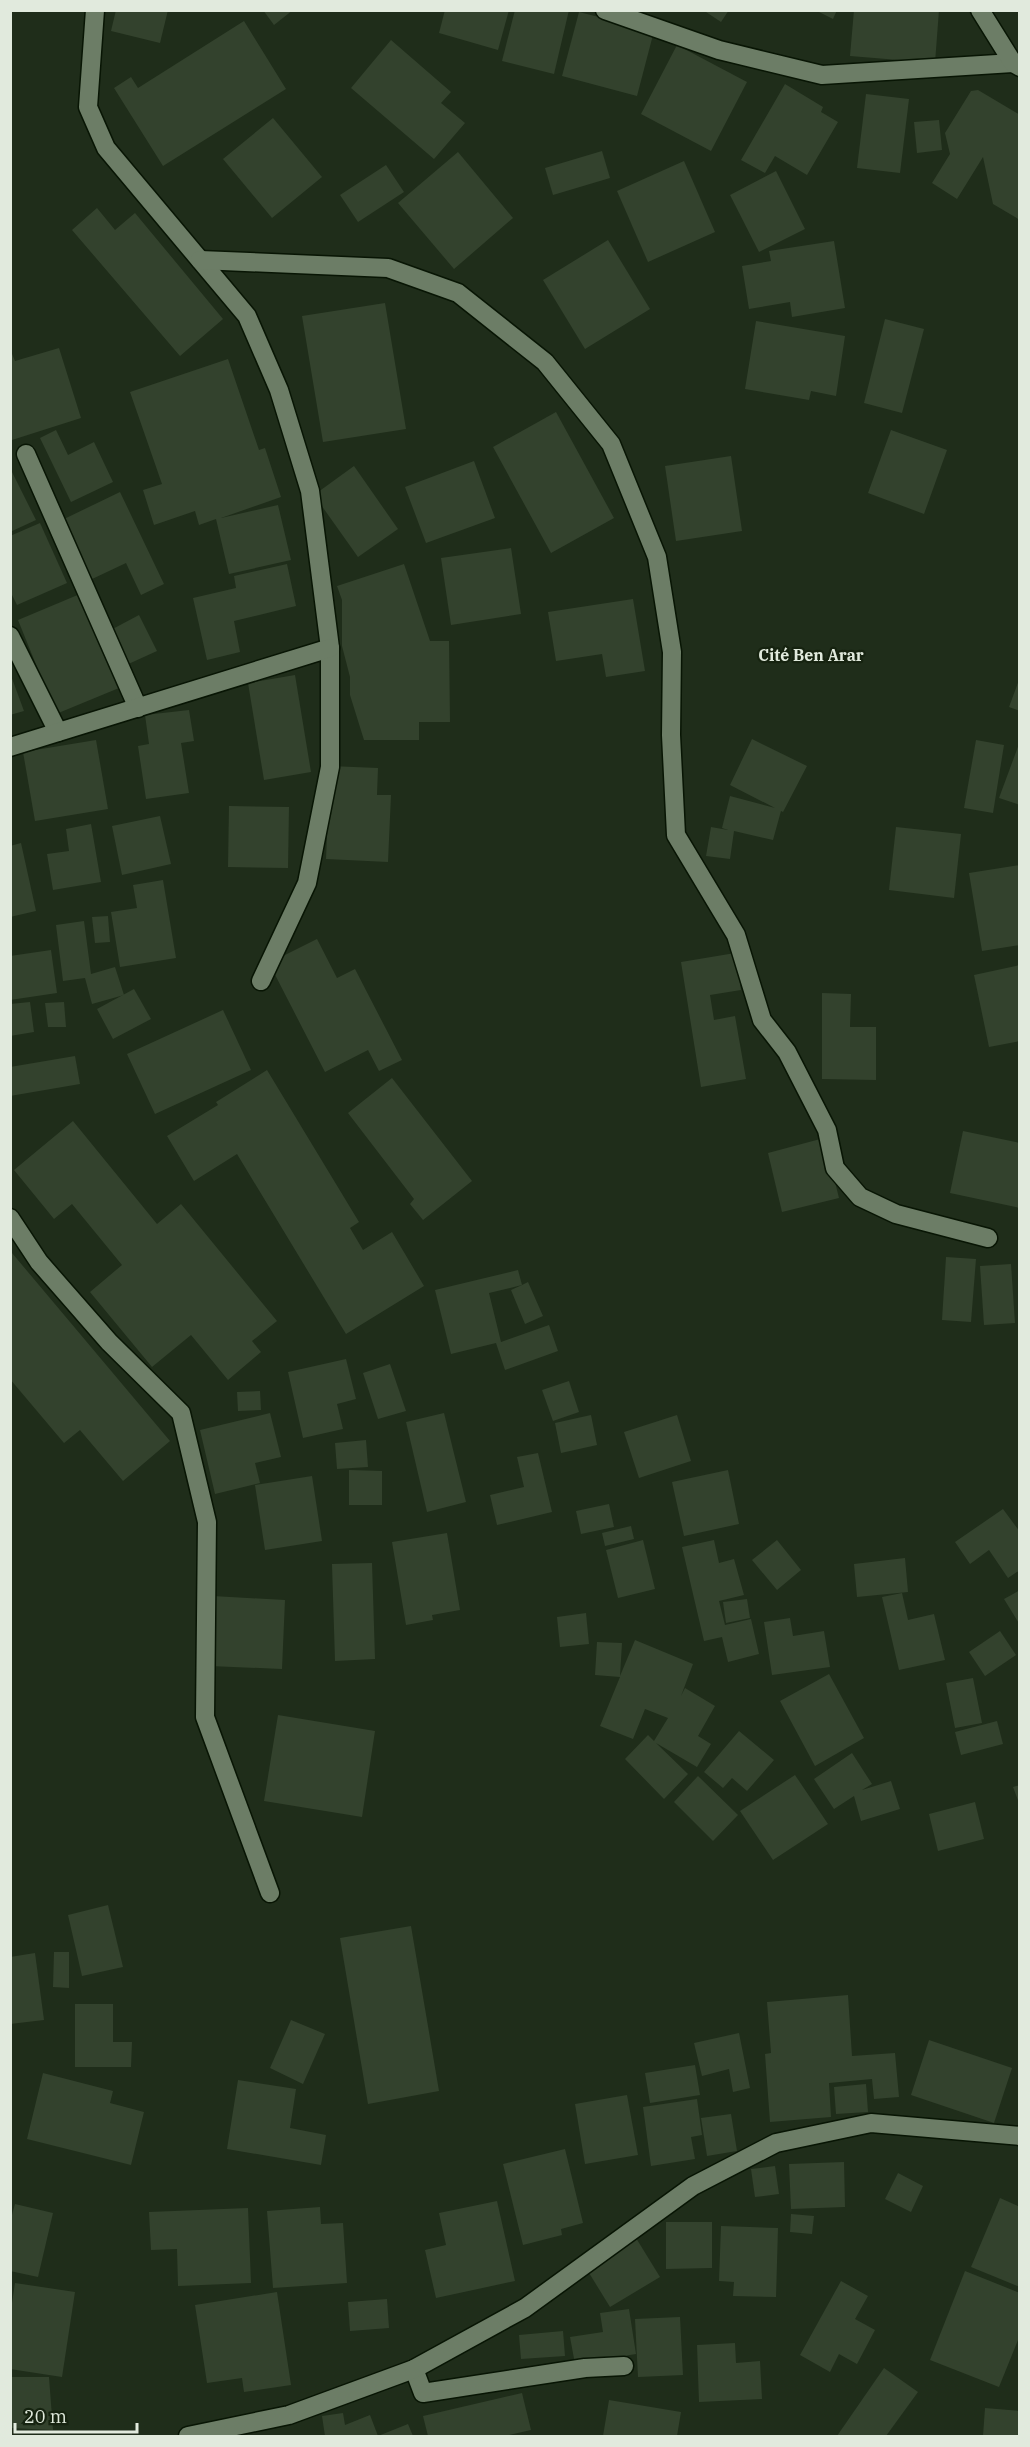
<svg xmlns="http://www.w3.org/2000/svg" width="1030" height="2447" viewBox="0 0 1030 2447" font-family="'IBM Plex Serif',serif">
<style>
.building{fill:#33422d}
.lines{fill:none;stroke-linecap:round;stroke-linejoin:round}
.minor-casing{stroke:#081504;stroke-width:21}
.minor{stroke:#6c7d66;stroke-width:18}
.labels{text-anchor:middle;stroke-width:4.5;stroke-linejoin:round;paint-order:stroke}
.neighbourhood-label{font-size:16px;font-weight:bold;fill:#e1eadd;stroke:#162310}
</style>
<rect width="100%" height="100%" fill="#1f2d1a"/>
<g class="building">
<polygon points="116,10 168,10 160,43 111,31"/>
<polygon points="263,10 293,10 274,25"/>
<polygon points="445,10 509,10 498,50 439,33"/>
<polygon points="515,10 569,10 554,74 502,61"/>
<polygon points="703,10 729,10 721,22"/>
<polygon points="815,10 837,10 833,19"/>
<polygon points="854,10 939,10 935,63 850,56"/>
<polygon points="579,12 654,31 637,96 562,76"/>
<polygon points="244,21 286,89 163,166 114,88 131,77 138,88"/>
<polygon points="391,40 451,92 441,103 465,123 434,159 351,88"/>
<polygon points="677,45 747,82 711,151 641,114"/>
<polygon points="785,84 823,107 821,112 838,122 807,175 775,156 765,173 741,160"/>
<polygon points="978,90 1020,115 1020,220 993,204 983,157 957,199 932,183 950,154 945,133 971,91"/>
<polygon points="866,94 909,99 900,173 857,168"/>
<polygon points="273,118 322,177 272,218 223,159"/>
<polygon points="939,120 942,150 917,153 914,122"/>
<polygon points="602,151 610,178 553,195 545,168"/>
<polygon points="458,152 513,218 454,269 398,203"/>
<polygon points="684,161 715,232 648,262 617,191"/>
<polygon points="386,165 404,192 358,222 340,195"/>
<polygon points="776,171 805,229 759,252 730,195"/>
<polygon points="97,208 115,230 135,213 223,319 180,356 72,230"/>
<polygon points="608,240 650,309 585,349 543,280"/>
<polygon points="834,241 845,308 792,317 790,302 749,309 742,266 771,261 769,251"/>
<polygon points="385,303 406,429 323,442 302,316"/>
<polygon points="885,319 924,329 902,413 864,403"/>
<polygon points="756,321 845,336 836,396 811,391 809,400 745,389"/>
<polygon points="59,348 81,418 12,440 10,349 15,361"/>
<polygon points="228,359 259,450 265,448 281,497 221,518 278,505 291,560 229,574 216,519 199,525 195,511 154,525 143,490 162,484 130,392"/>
<polygon points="556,412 614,518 551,553 493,447"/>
<polygon points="56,430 68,455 94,442 113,482 71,502 40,438"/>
<polygon points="891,430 947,450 924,514 868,493"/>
<polygon points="731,456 742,531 676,541 665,466"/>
<polygon points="474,461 495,518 426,543 405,487"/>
<polygon points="354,466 398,529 358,557 314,495"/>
<polygon points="10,468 36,520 10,532"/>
<polygon points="120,492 164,584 141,595 126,563 90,580 62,520"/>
<polygon points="40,523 67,583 17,605 10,591 10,536"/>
<polygon points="511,548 521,614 451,625 441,558"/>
<polygon points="287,564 296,606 234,621 240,652 207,660 193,598 236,588 234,576"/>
<polygon points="404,564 430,641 449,641 450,722 419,722 419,740 364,740 350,695 350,677 342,646 342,600 337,586"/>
<polygon points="80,594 119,688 56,714 18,620"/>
<polygon points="633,599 645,671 606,677 602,654 556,661 548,612"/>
<polygon points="139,615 157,651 124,666 107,632"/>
<polygon points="10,673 24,711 10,715"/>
<polygon points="295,675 311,772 264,780 248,683"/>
<polygon points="1019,680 1020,680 1020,711 1009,707"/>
<polygon points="189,710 194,741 181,743 189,793 146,799 138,746 149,744 145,715"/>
<polygon points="752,739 807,766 783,812 781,811 773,840 734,831 730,859 706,856 711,827 728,830 722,828 730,796 775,808 730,785"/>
<polygon points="96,740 108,809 35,821 23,752"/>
<polygon points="976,740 1004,745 993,813 964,808"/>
<polygon points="1019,744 1020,744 1020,805 999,798"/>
<polygon points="330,766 378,768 377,795 391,795 388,862 326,859"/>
<polygon points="229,806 289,807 288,868 228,867"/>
<polygon points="160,816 171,864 122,875 112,826"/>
<polygon points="91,824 101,882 53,890 47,854 69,851 66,829"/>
<polygon points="896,827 961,834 954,898 889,890"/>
<polygon points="21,843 36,911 10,917 10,846"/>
<polygon points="1020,865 1020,945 982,951 969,873"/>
<polygon points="163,880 176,958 120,967 111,912 137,908 133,885"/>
<polygon points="108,916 110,942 95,943 92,917"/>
<polygon points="84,921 91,974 115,967 124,995 92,1004 85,978 63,981 56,925"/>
<polygon points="317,939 337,978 355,969 402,1060 379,1071 368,1050 325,1072 269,963"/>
<polygon points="51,950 57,993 10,1000 10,956"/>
<polygon points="735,953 741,990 710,995 714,1020 735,1016 746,1079 701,1087 681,962"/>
<polygon points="1020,965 1020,1041 989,1047 974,975"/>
<polygon points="134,989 151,1019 113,1039 97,1009"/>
<polygon points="822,993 851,994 850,1027 876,1027 876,1080 822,1079"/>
<polygon points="30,1002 34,1032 10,1036 10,1004"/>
<polygon points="64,1002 66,1027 48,1027 45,1003"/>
<polygon points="223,1010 251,1070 155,1114 127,1054"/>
<polygon points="75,1056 80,1084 10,1096 10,1067"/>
<polygon points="267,1070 359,1222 350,1228 363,1250 392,1232 424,1286 346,1334 237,1154 194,1181 167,1136 218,1105 216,1102"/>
<polygon points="392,1078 472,1181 423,1220 410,1204 414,1199 348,1113"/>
<polygon points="73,1121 157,1224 181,1204 277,1321 252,1341 261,1352 228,1380 191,1335 152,1367 90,1292 122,1265 72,1204 54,1219 14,1170"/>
<polygon points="963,1131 1020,1143 1020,1208 950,1193"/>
<polygon points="824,1138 839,1198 782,1212 768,1153"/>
<polygon points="12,1253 170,1441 123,1481 80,1430 64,1443 10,1379"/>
<polygon points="946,1257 976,1259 971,1322 942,1320"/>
<polygon points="1011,1264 1015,1323 984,1325 980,1266"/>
<polygon points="518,1270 522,1285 528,1282 543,1316 525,1324 511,1290 522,1285 489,1293 501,1342 549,1325 558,1351 505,1370 496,1343 451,1354 435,1290"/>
<polygon points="346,1359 356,1399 337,1404 343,1429 303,1438 288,1372"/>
<polygon points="390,1364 406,1411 378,1419 363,1373"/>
<polygon points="569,1381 579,1412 553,1421 542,1390"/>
<polygon points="260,1391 261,1410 238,1411 237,1392"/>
<polygon points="270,1413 281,1457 255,1463 260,1483 215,1494 200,1430"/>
<polygon points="444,1413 466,1502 427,1512 406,1422"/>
<polygon points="591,1415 597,1445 561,1453 555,1423"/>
<polygon points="677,1415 691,1461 639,1478 624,1432"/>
<polygon points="366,1440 368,1467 337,1469 335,1443"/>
<polygon points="538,1453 552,1512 497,1525 490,1495 524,1487 517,1457"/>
<polygon points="349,1470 382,1471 382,1505 349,1505"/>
<polygon points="728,1470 739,1524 684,1536 672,1482"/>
<polygon points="312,1476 322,1541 265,1550 255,1485"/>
<polygon points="609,1504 614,1527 581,1534 576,1511"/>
<polygon points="1003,1509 1020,1532 1020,1570 1008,1578 989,1550 970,1564 955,1542"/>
<polygon points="631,1526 634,1539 605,1546 602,1533"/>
<polygon points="447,1533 460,1610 432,1615 433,1620 406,1625 392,1542"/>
<polygon points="643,1540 655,1589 618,1598 606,1550"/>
<polygon points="714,1540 719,1563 734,1559 744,1595 719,1601 725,1625 751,1619 759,1654 728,1662 722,1637 704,1641 682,1547"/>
<polygon points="777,1540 801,1570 777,1590 752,1560"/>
<polygon points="905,1558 908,1592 857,1597 854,1564"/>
<polygon points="372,1563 375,1659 335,1661 332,1564"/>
<polygon points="1020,1590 1020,1625 1004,1599"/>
<polygon points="902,1593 908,1620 934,1614 945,1660 899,1670 882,1597"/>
<polygon points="213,1596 285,1600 282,1669 210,1666"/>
<polygon points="747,1599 750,1618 726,1623 723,1602"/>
<polygon points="586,1613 589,1644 560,1647 557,1617"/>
<polygon points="790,1618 793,1636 824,1631 830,1667 772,1675 764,1622"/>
<polygon points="1000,1631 1016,1655 985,1676 969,1652"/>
<polygon points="635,1640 693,1664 681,1696 685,1688 715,1706 698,1736 711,1744 697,1767 656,1743 688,1774 664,1799 625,1759 648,1735 654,1741 668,1718 645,1709 633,1739 600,1726 620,1677 595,1675 597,1642 622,1643 620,1676"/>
<polygon points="829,1674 864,1738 815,1766 780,1701"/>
<polygon points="973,1678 982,1723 955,1728 946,1683"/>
<polygon points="278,1715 375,1731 362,1817 264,1801"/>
<polygon points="997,1721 1003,1744 961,1755 955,1732"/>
<polygon points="739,1731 774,1760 747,1791 732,1778 723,1788 704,1772"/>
<polygon points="852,1753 872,1784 862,1790 891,1781 900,1809 861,1821 854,1796 834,1809 814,1779"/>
<polygon points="795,1775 828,1824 773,1860 740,1811"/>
<polygon points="698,1776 738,1815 713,1841 674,1802"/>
<polygon points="1020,1785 1020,1803 1019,1803 1013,1787"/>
<polygon points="975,1802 984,1839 938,1851 929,1814"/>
<polygon points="108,1905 123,1967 82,1976 68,1915"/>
<polygon points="411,1926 439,2091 368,2104 340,1938"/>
<polygon points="54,1952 69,1952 69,1988 53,1987"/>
<polygon points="35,1953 44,2020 10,2024 10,1957"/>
<polygon points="848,1995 852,2056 895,2053 899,2097 874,2099 872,2079 829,2083 831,2117 770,2122 765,2054 771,2053 767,2002"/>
<polygon points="75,2004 113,2004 113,2042 132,2042 131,2067 75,2067"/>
<polygon points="291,2020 325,2034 303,2084 270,2068"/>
<polygon points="739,2033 750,2088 733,2092 729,2069 702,2076 694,2043"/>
<polygon points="929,2040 1012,2068 994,2123 911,2095"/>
<polygon points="695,2065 700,2095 650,2103 645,2073"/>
<polygon points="43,2073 113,2091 110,2103 144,2112 131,2165 27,2139"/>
<polygon points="238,2080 296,2089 290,2128 326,2135 321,2165 227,2149"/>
<polygon points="866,2084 868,2112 836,2114 834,2087"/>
<polygon points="627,2095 638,2155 585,2164 575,2104"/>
<polygon points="697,2099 702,2135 691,2137 695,2159 651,2166 643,2107"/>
<polygon points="731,2114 737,2151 707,2156 701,2118"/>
<polygon points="565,2149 583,2223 561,2229 562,2235 523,2245 503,2164"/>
<polygon points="844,2162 845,2207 791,2209 789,2164"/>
<polygon points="775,2166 779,2194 755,2197 751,2169"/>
<polygon points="898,2173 923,2186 911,2212 885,2199"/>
<polygon points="1000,2198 1020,2207 1020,2287 971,2267"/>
<polygon points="497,2201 515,2281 436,2298 425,2250 446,2245 439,2213"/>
<polygon points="15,2204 53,2213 38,2277 10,2271 10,2222"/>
<polygon points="320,2207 321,2224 343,2223 347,2283 273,2288 267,2211"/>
<polygon points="248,2208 251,2283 178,2286 177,2249 151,2250 149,2212"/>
<polygon points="791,2214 814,2216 812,2234 790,2232"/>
<polygon points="666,2222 712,2222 712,2268 666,2269"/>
<polygon points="721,2226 778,2228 776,2297 733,2296 734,2282 719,2281"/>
<polygon points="636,2238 660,2277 610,2307 586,2268"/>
<polygon points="965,2271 1020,2293 1020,2335 999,2387 930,2360"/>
<polygon points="841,2281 868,2296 855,2319 875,2330 857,2364 839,2354 830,2372 800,2355"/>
<polygon points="15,2283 75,2292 62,2377 10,2369 10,2316"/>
<polygon points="277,2292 291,2385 244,2392 242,2378 207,2383 195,2305"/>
<polygon points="387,2299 389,2328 350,2331 348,2302"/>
<polygon points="629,2309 636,2354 575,2364 570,2337 603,2332 600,2313"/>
<polygon points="680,2317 683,2375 638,2377 635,2319"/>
<polygon points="563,2331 565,2356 521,2359 519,2335"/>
<polygon points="735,2343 736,2363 760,2361 762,2399 699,2402 697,2345"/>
<polygon points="884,2368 918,2392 886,2436 837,2436"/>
<polygon points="10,2377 49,2377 53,2430 10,2428"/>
<polygon points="522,2393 531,2430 505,2436 428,2436 423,2416"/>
<polygon points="609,2400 681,2412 677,2436 603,2436"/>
<polygon points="985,2408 1020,2411 1020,2436 983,2436"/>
<polygon points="343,2413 345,2425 370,2415 378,2436 408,2424 413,2436 325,2436 322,2416"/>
</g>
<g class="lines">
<defs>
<g id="minor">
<polyline points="95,10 88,107 106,148 247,316 279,390 310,491 330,648 330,767 307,883 261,981"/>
<polyline points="605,10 719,50 822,75 1013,63"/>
<polyline points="980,10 1013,63 1020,67"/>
<polyline points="200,260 388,268 458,293 545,362 611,444 657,557 672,652 671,735 676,835 736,935 762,1020 787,1052 827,1130 835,1168 860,1197 896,1214 988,1238"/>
<polyline points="26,454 138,708"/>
<polyline points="10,636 58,732"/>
<polyline points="10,747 330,648"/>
<polyline points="10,1218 39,1262 109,1342 181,1413 207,1522 205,1717 270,1893"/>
<polyline points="414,2369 423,2393 585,2368 624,2366"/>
<polyline points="188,2436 289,2415 414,2369 525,2308 693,2186 776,2143 871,2123 1020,2136"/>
</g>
</defs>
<use href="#minor" class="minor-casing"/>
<use href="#minor" class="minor"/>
</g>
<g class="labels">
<g class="neighbourhood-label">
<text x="811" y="661">Cité Ben Arar</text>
</g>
</g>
<rect width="1030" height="2447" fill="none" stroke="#e1eadd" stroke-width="24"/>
<path d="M15 2423v9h122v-9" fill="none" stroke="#e1eadd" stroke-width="3"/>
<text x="24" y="2423" font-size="18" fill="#e1eadd" stroke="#162310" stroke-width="4.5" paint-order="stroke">20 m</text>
</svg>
